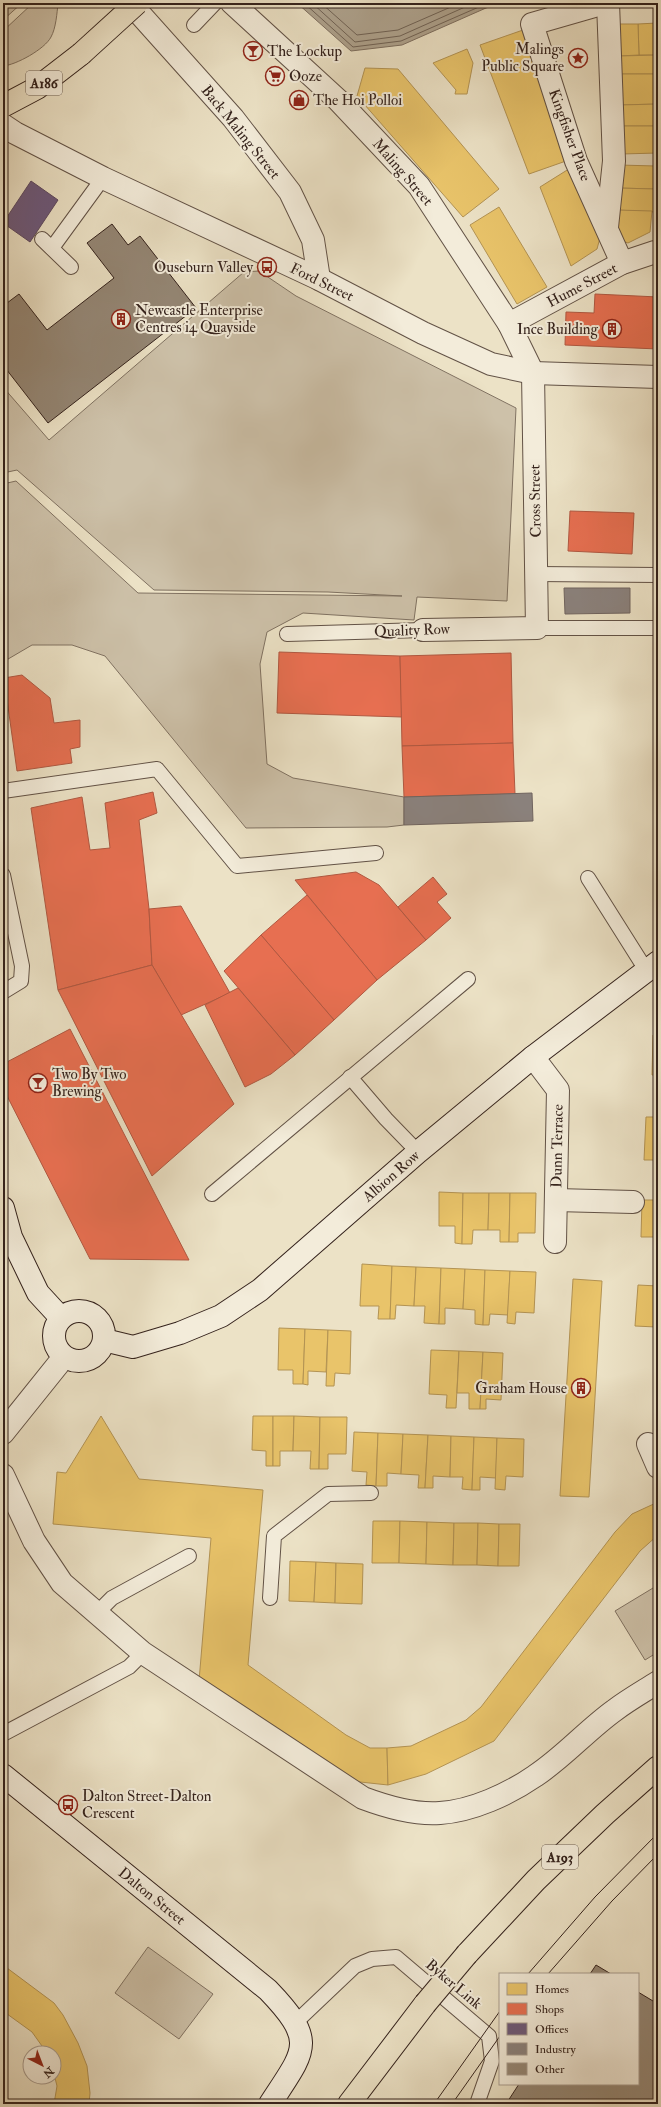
<svg xmlns="http://www.w3.org/2000/svg" width="661" height="2107" viewBox="0 0 661 2107" font-family="'IM FELL Double Pica',serif">
<style>
.green{fill:#cdc1a9;stroke:#807262}
.water{fill:#ada18c;stroke:#7d6e5f}
.homes{fill:#e9c46a;stroke:#b39353}
.shops{fill:#e76f51;stroke:#b15841}
.offices{fill:#6d597a;stroke:#5c485e}
.industry{fill:#8a817c;stroke:#70645f}
.lines{fill:none;stroke-linecap:round;stroke-linejoin:round}
.shore{stroke:#706254;stroke-width:1}
.building{fill:#948674;stroke:#34221c}
.lane-casing{stroke:#625246;stroke-width:16}
.street-casing{stroke:#625246;stroke-width:24}
.secondary-casing{stroke:#34221c;stroke-width:24}
.primary-casing{stroke:#34221c;stroke-width:24}
.lane{stroke:#f3ecda;stroke-width:14}
.street{stroke:#f3ecda;stroke-width:22}
.secondary{stroke:#f3ecda;stroke-width:22}
.primary{stroke:#ece2c6;stroke-width:22}
.tram{stroke:#34221c;stroke-width:1}
.primary-bridge-casing{stroke:#34221c;stroke-width:24;stroke-linecap:butt}
.primary-bridge{stroke:#ece2c6;stroke-width:22}
.labels{text-anchor:middle;stroke-width:4;stroke-linejoin:round;paint-order:stroke}
.shield{fill:#f3ecda;stroke:#6d5f55;stroke-width:1}
.shield-label{font-size:14px;font-weight:bold;fill:#34221c}
.poi-label{font-size:15px;fill:#34221c;stroke:#f3ecda;text-anchor:start}
.street-label{font-size:15px;fill:#34221c;stroke:#f3ecda}
</style>
<rect width="100%" height="100%" fill="#ece2c6"/>
<filter id="stains"><feTurbulence type="fractalNoise" baseFrequency=".005" numOctaves="4"/><feColorMatrix values="0 0 0 0 .2 0 0 0 0 .09 0 0 0 0 .02 0 0 0 .5 -.17"/></filter>
<radialGradient id="worn" r=".72"><stop offset=".6" stop-color="#630" stop-opacity="0"/><stop offset="1" stop-color="#630" stop-opacity=".3"/></radialGradient>
<g class="green">
<polygon points="3,3 22,3 3,20"/>
<path d="M33,3H58C57,13 56,28 51,37C45,49 16,65 3,66V31Z"/>
<polygon points="259,271 296,296 516,408 507,601 417,597 414,620 303,613 267,632 260,664 267,764 293,778 404,797 404,825 387,827 246,828 105,656 72,645 32,645 3,662 4,571 3,484 16,481 138,593 402,596 328,592 154,590 17,470 3,473 3,387 49,440 244,272"/>
<polygon points="658,1585 658,1652 645,1660 615,1611"/>
<polygon points="148,1947 213,1994 179,2039 115,1993"/>
</g>
<polygon class="water" points="297,3 502,3 486,8 402,45 351,51"/>
<g class="homes">
<polygon points="657,23 658,55 639,55 638,24"/>
<polygon points="618,24 638,24 639,55 619,56"/>
<polygon points="523,30 566,161 529,174 480,45"/>
<polygon points="467,49 473,63 467,94 455,94 456,90 433,63"/>
<polygon points="658,55 658,74 619,74 619,56"/>
<polygon points="365,68 398,69 499,189 463,217 357,96"/>
<polygon points="619,74 658,74 658,104 619,105"/>
<polygon points="658,104 658,126 620,126 619,105"/>
<polygon points="620,126 658,126 658,153 621,154"/>
<polygon points="619,165 656,166 655,189 618,188"/>
<polygon points="572,167 601,234 597,249 571,266 540,187"/>
<polygon points="618,188 655,189 654,212 617,210"/>
<polygon points="499,207 547,287 517,304 470,225"/>
<polygon points="617,210 652,211 650,232 628,243 617,239"/>
<polygon points="653,1035 658,1035 658,1075 652,1075"/>
<polygon points="646,1117 658,1117 658,1160 644,1160"/>
<polygon points="439,1192 463,1193 462,1244 455,1243 455,1226 439,1226"/>
<polygon points="463,1193 489,1193 488,1230 473,1230 472,1244 462,1244"/>
<polygon points="489,1193 510,1193 509,1242 500,1242 500,1230 488,1230"/>
<polygon points="510,1193 536,1193 535,1233 518,1233 518,1242 509,1242"/>
<polygon points="642,1200 658,1200 658,1237 641,1237"/>
<polygon points="362,1264 392,1266 390,1319 378,1319 379,1306 360,1306"/>
<polygon points="392,1266 416,1267 414,1306 396,1305 395,1319 390,1319"/>
<polygon points="416,1267 441,1268 439,1324 424,1323 425,1306 414,1306"/>
<polygon points="441,1268 465,1269 463,1309 445,1308 445,1324 439,1324"/>
<polygon points="465,1269 485,1270 483,1325 475,1324 475,1310 463,1309"/>
<polygon points="485,1270 510,1271 508,1315 490,1314 489,1325 483,1325"/>
<polygon points="510,1271 536,1272 534,1313 516,1312 515,1324 507,1323"/>
<polygon points="573,1279 602,1281 589,1497 560,1496"/>
<polygon points="638,1285 658,1286 656,1327 635,1326"/>
<polygon points="658,1286 658,1327 656,1327"/>
<polygon points="279,1328 305,1329 303,1384 293,1384 293,1370 278,1370"/>
<polygon points="305,1329 328,1330 326,1372 308,1371 308,1385 303,1384"/>
<polygon points="328,1330 351,1331 350,1374 335,1373 334,1386 326,1386"/>
<polygon points="431,1350 459,1351 456,1408 446,1408 447,1395 429,1394"/>
<polygon points="459,1351 483,1352 480,1409 469,1409 469,1393 457,1393"/>
<polygon points="483,1352 503,1353 501,1400 486,1399 486,1409 480,1409"/>
<polygon points="101,1416 139,1479 263,1490 248,1665 346,1735 370,1748 387,1748 388,1785 351,1781 199,1681 211,1538 53,1524 57,1472 66,1473"/>
<polygon points="253,1416 273,1416 273,1466 266,1466 266,1451 252,1450"/>
<polygon points="273,1416 294,1416 293,1451 280,1451 280,1466 273,1466"/>
<polygon points="294,1416 320,1417 319,1469 310,1469 311,1451 293,1451"/>
<polygon points="320,1417 347,1417 346,1454 328,1454 328,1469 319,1469"/>
<polygon points="354,1432 378,1433 376,1486 366,1485 367,1472 352,1471"/>
<polygon points="378,1433 403,1434 401,1474 387,1473 387,1486 376,1486"/>
<polygon points="403,1434 428,1435 425,1488 418,1488 419,1475 401,1474"/>
<polygon points="428,1435 451,1436 450,1477 433,1476 433,1488 425,1488"/>
<polygon points="451,1436 474,1437 472,1490 462,1489 463,1477 450,1477"/>
<polygon points="474,1437 497,1438 496,1478 480,1477 480,1490 472,1490"/>
<polygon points="497,1438 524,1439 523,1477 506,1476 505,1490 495,1489"/>
<polygon points="658,1502 658,1535 640,1551 494,1741 426,1774 388,1785 387,1748 411,1746 466,1720 481,1707 615,1532 632,1514"/>
<polygon points="373,1521 400,1521 399,1563 372,1563"/>
<polygon points="400,1521 427,1522 426,1564 399,1563"/>
<polygon points="427,1522 454,1523 453,1565 426,1564"/>
<polygon points="454,1523 478,1523 477,1565 453,1565"/>
<polygon points="478,1523 499,1524 498,1566 477,1565"/>
<polygon points="499,1524 520,1524 519,1566 498,1566"/>
<polygon points="290,1561 316,1562 314,1602 289,1601"/>
<polygon points="316,1562 336,1563 335,1603 314,1602"/>
<polygon points="336,1563 363,1564 362,1604 335,1603"/>
<polygon points="3,1965 54,2003 63,2015 78,2043 87,2066 90,2093 89,2104 54,2104 57,2086 54,2074 54,2053 47,2053 32,2032 3,2011"/>
</g>
<g class="shops">
<polygon points="595,294 658,297 658,349 565,345 566,312 594,313"/>
<polygon points="570,511 634,513 632,554 568,551"/>
<polygon points="279,652 400,656 402,717 277,713"/>
<polygon points="511,653 513,743 402,746 400,656"/>
<polygon points="22,675 50,698 54,723 80,720 80,747 70,749 72,763 17,771 4,678"/>
<polygon points="513,743 515,794 404,797 402,746"/>
<polygon points="153,792 157,813 139,820 149,909 152,965 58,990 31,808 82,797 90,850 110,848 105,803"/>
<polygon points="356,872 379,885 426,940 377,980 295,880"/>
<polygon points="433,877 447,894 437,902 451,918 426,940 398,907"/>
<polygon points="307,895 377,980 334,1020 261,935"/>
<polygon points="181,906 230,993 181,1015 152,965 149,909"/>
<polygon points="261,935 334,1020 295,1055 224,971"/>
<polygon points="152,965 234,1104 152,1176 58,990"/>
<polygon points="238,988 295,1055 271,1074 245,1087 205,1005"/>
<polygon points="70,1029 189,1260 90,1259 3,1088 3,1064"/>
</g>
<polygon class="offices" points="31,181 58,200 30,242 3,223"/>
<g class="industry">
<polygon points="564,588 630,588 630,613 565,614"/>
<polygon points="532,793 533,821 404,825 404,797"/>
</g>
<g class="lines">
<g class="shore">
<polyline points="304,3 353,47 401,41 488,3"/>
<polyline points="312,3 355,42 400,36 474,3"/>
<polyline points="321,3 357,35 398,30 460,3"/>
</g>
</g>
<g class="building">
<polygon points="112,224 128,245 140,236 196,308 48,423 3,365 3,306 19,294 47,330 114,278 87,243"/>
<polygon points="596,1965 611,1974 590,1974"/>
<polygon points="638,1992 658,2004 658,2104 506,2104 519,2084 638,2084"/>
</g>
<g class="lines">
<defs>
<g id="lane">
<polyline points="194,25 215,3"/>
<polyline points="42,239 71,267"/>
<polyline points="52,248 103,178"/>
<polyline points="536,574 658,575"/>
<polyline points="537,628 658,628"/>
<polyline points="287,634 423,630"/>
<polyline points="3,791 157,769 237,866 376,853"/>
<polyline points="3,875 22,966 21,981 3,992"/>
<polyline points="588,878 646,970"/>
<polyline points="350,1077 386,1119 418,1152"/>
<polyline points="212,1194 468,979"/>
<polyline points="270,1598 274,1536 328,1494 371,1493"/>
<polyline points="97,1613 112,1598 189,1556"/>
<polyline points="3,1734 129,1667 143,1653"/>
<polyline points="296,2022 355,1966 372,1959 396,1957 489,2036 492,2061 477,2104"/>
</g>
<g id="street">
<polyline points="130,3 233,118 290,192 313,240 319,279"/>
<polyline points="232,3 338,100 419,186 509,324 533,373 537,628 423,630"/>
<polyline points="605,3 532,24 576,161 622,263"/>
<polyline points="3,125 15,133 103,178 319,279 423,333 491,364 533,373 658,377"/>
<polyline points="607,227 614,161 608,3"/>
<polyline points="509,324 622,263 655,252 658,253"/>
<polyline points="533,1057 558,1090 555,1242"/>
<polyline points="556,1200 633,1202"/>
<polyline points="3,1433 64,1357"/>
<polyline points="648,1444 658,1467"/>
<path d="M3,1475L34,1541L62,1583L143,1653L363,1798C387,1807 414,1815 440,1813C472,1811 509,1794 535,1776C564,1757 587,1730 615,1710C628,1700 644,1691 658,1682"/>
</g>
<g id="secondary">
<polyline points="3,1208 11,1237 38,1293 61,1318"/>
<circle cx="79" cy="1336" r="25"/>
<polyline points="104,1340 133,1347 180,1333 221,1316 260,1290 418,1152 533,1057 658,962"/>
<path d="M3,1775L268,1990C318,2042 305,2050 270,2104"/>
</g>
<g id="primary">
<polyline points="3,106 37,88 81,54"/>
<polyline points="467,1954 536,1880 605,1814 658,1767"/>
<polyline points="349,2104 425,2004"/>
</g>
</defs>
<use href="#lane" class="lane-casing"/>
<use href="#street" class="street-casing"/>
<use href="#secondary" class="secondary-casing"/>
<use href="#primary" class="primary-casing"/>
<use href="#lane" class="lane"/>
<use href="#street" class="street"/>
<use href="#secondary" class="secondary"/>
<use href="#primary" class="primary"/>
<g class="tram">
<polyline points="528,1974 595,1897 658,1833"/>
<polyline points="548,1974 612,1901 658,1854"/>
<polyline points="434,2104 500,2011"/>
<polyline points="452,2104 500,2036"/>
</g>
<defs>
<g id="primary-bridge">
<polyline points="81,54 137,3"/>
<polyline points="425,2004 467,1954"/>
</g>
</defs>
<use href="#primary-bridge" class="primary-bridge-casing"/>
<use href="#primary-bridge" class="primary-bridge"/>
</g>
<defs>
<symbol id="bar-ring" viewBox="-11 -11 22 22"><circle r="9.5" fill="#f3ecda" stroke="#8f2418" stroke-width="1.5"/><path d="M-6-5H6L.8 .8V4.5H3.5V6h-7V4.5H-.8V.8Z" fill="#8f2418"/></symbol>
<symbol id="sight-ring" viewBox="-11 -11 22 22"><circle r="9.5" fill="#f3ecda" stroke="#8f2418" stroke-width="1.5"/><path d="M0-6L1.8-2.2L6-1.7L2.9 1.2L3.7 5.4L0 3.3L-3.7 5.4L-2.9 1.2L-6-1.7L-1.8-2.2Z" fill="#8f2418"/></symbol>
<symbol id="supermarket-ring" viewBox="-11 -11 22 22"><circle r="9.5" fill="#f3ecda" stroke="#8f2418" stroke-width="1.5"/><path d="M-6-5.5h2.5l.6 2H6L4.5 2H-2.5L-4.4-4H-6ZM-1.5 3.2a1.3 1.3 0 1 0 .1 0ZM3 3.2a1.3 1.3 0 1 0 .1 0Z" fill="#8f2418"/></symbol>
<symbol id="shop-ring" viewBox="-11 -11 22 22"><circle r="9.5" fill="#f3ecda" stroke="#8f2418" stroke-width="1.5"/><path d="M-5-2.5h2.3a2.7 3.5 0 0 1 5.4 0H5L5.5 6h-11ZM-1.5-2.5h3a1.5 2.3 0 0 0-3 0Z" fill="#8f2418"/></symbol>
<symbol id="bus-ring" viewBox="-11 -11 22 22"><circle r="9.5" fill="#f3ecda" stroke="#8f2418" stroke-width="1.5"/><path d="M-5-6H5V4H4V6H2V4H-2V6H-4V4H-5ZM-3.5-4V0h7V-4ZM-3.5 1.2v1.5H-2V1.2ZM2 1.2v1.5H3.5V1.2Z" fill="#8f2418"/></symbol>
<symbol id="building-ring" viewBox="-11 -11 22 22"><circle r="9.5" fill="#f3ecda" stroke="#8f2418" stroke-width="1.5"/><path d="M-4-6H4V6H1V3H-1V6H-4ZM-2.5-4.3h1.7v1.8h-1.7ZM.8-4.3h1.7v1.8H.8ZM-2.5-1h1.7V.8h-1.7ZM.8-1h1.7V.8H.8Z" fill="#8f2418"/></symbol>
</defs>
<g fill-rule="evenodd">
<use href="#bar-ring" x="242" y="40" width="22" height="22"/>
<use href="#sight-ring" x="567" y="47" width="22" height="22"/>
<use href="#supermarket-ring" x="264" y="65" width="22" height="22"/>
<use href="#shop-ring" x="288" y="89" width="22" height="22"/>
<use href="#bus-ring" x="256" y="256" width="22" height="22"/>
<use href="#building-ring" x="110" y="308" width="22" height="22"/>
<use href="#building-ring" x="601" y="318" width="22" height="22"/>
<use href="#bar-ring" x="27" y="1072" width="22" height="22"/>
<use href="#building-ring" x="570" y="1377" width="22" height="22"/>
<use href="#bus-ring" x="57" y="1794" width="22" height="22"/>
</g>
<g class="labels">
<g class="shield">
<rect x="26" y="71" width="36" height="24" rx="3"/>
<rect x="542" y="1845" width="36" height="24" rx="3"/>
</g>
<g class="shield-label">
<text x="44" y="88">A186</text>
<text x="560" y="1862">A193</text>
</g>
<g class="poi-label">
<text x="564" y="54" text-anchor="end">Malings<tspan x="564" dy="17">Public Square</tspan></text>
<text x="267" y="56">The Lockup</text>
<text x="289" y="81">Ooze</text>
<text x="313" y="105">The Hoi Polloi</text>
<text x="253" y="272" text-anchor="end">Ouseburn Valley</text>
<text x="135" y="315">Newcastle Enterprise<tspan x="135" dy="17">Centres i4 Quayside</tspan></text>
<text x="598" y="334" text-anchor="end">Ince Building</text>
<text x="52" y="1079">Two By Two<tspan x="52" dy="17">Brewing</tspan></text>
<text x="567" y="1393" text-anchor="end">Graham House</text>
<text x="82" y="1801">Dalton Street-Dalton<tspan x="82" dy="17">Crescent</tspan></text>
</g>
<g class="street-label">
<text transform="translate(241 132) rotate(51)" y="5">Back Maling Street</text>
<text transform="translate(570 135) rotate(70)" y="5">Kingfisher Place</text>
<text transform="translate(403 172) rotate(49)" y="5">Maling Street</text>
<text transform="translate(322 282) rotate(26)" y="5">Ford Street</text>
<text transform="translate(582 285) rotate(-28)" y="5">Hume Street</text>
<text transform="translate(535 501) rotate(-91)" y="5">Cross Street</text>
<text transform="translate(412 630) rotate(-2)" y="5">Quality Row</text>
<text transform="translate(557 1146) rotate(-89)" y="5">Dunn Terrace</text>
<text transform="translate(391 1176) rotate(-41)" y="5">Albion Row</text>
<text transform="translate(152 1896) rotate(39)" y="5">Dalton Street</text>
<text transform="translate(454 1984) rotate(40)" y="5">Byker Link</text>
</g>
</g>
<rect width="661" height="2107" fill="none" stroke="#ece2c6" stroke-width="16"/>
<rect x="4" y="4" width="653" height="2099" fill="none" stroke="#34221c" stroke-width="2"/>
<rect x="8" y="8" width="645" height="2091" fill="none" stroke="#34221c"/>
<rect x="499" y="1973" width="140" height="112" fill="#f3ecda" stroke="#a79b8e"/>
<rect x="507" y="1983" width="20" height="12" fill="#e9c46a" stroke="#a79b8e"/>
<text x="535" y="1993" font-size="12" fill="#34221c">Homes</text>
<rect x="507" y="2003" width="20" height="12" fill="#e76f51" stroke="#a79b8e"/>
<text x="535" y="2013" font-size="12" fill="#34221c">Shops</text>
<rect x="507" y="2023" width="20" height="12" fill="#6d597a" stroke="#a79b8e"/>
<text x="535" y="2033" font-size="12" fill="#34221c">Offices</text>
<rect x="507" y="2043" width="20" height="12" fill="#8a817c" stroke="#a79b8e"/>
<text x="535" y="2053" font-size="12" fill="#34221c">Industry</text>
<rect x="507" y="2063" width="20" height="12" fill="#948674" stroke="#a79b8e"/>
<text x="535" y="2073" font-size="12" fill="#34221c">Other</text>
<g transform="translate(42 2065) rotate(138)"><circle r="19" fill="#f3ecda" stroke="#a79b8e"/>
<path d="M0-3L7 15L0 10L-7 15Z" fill="#8f2418"/>
<text y="-6" font-size="11" font-weight="bold" text-anchor="middle" fill="#34221c">N</text>
</g>
<rect width="100%" height="100%" filter="url(#stains)"/>
<rect width="100%" height="100%" fill="url(#worn)"/>
</svg>
